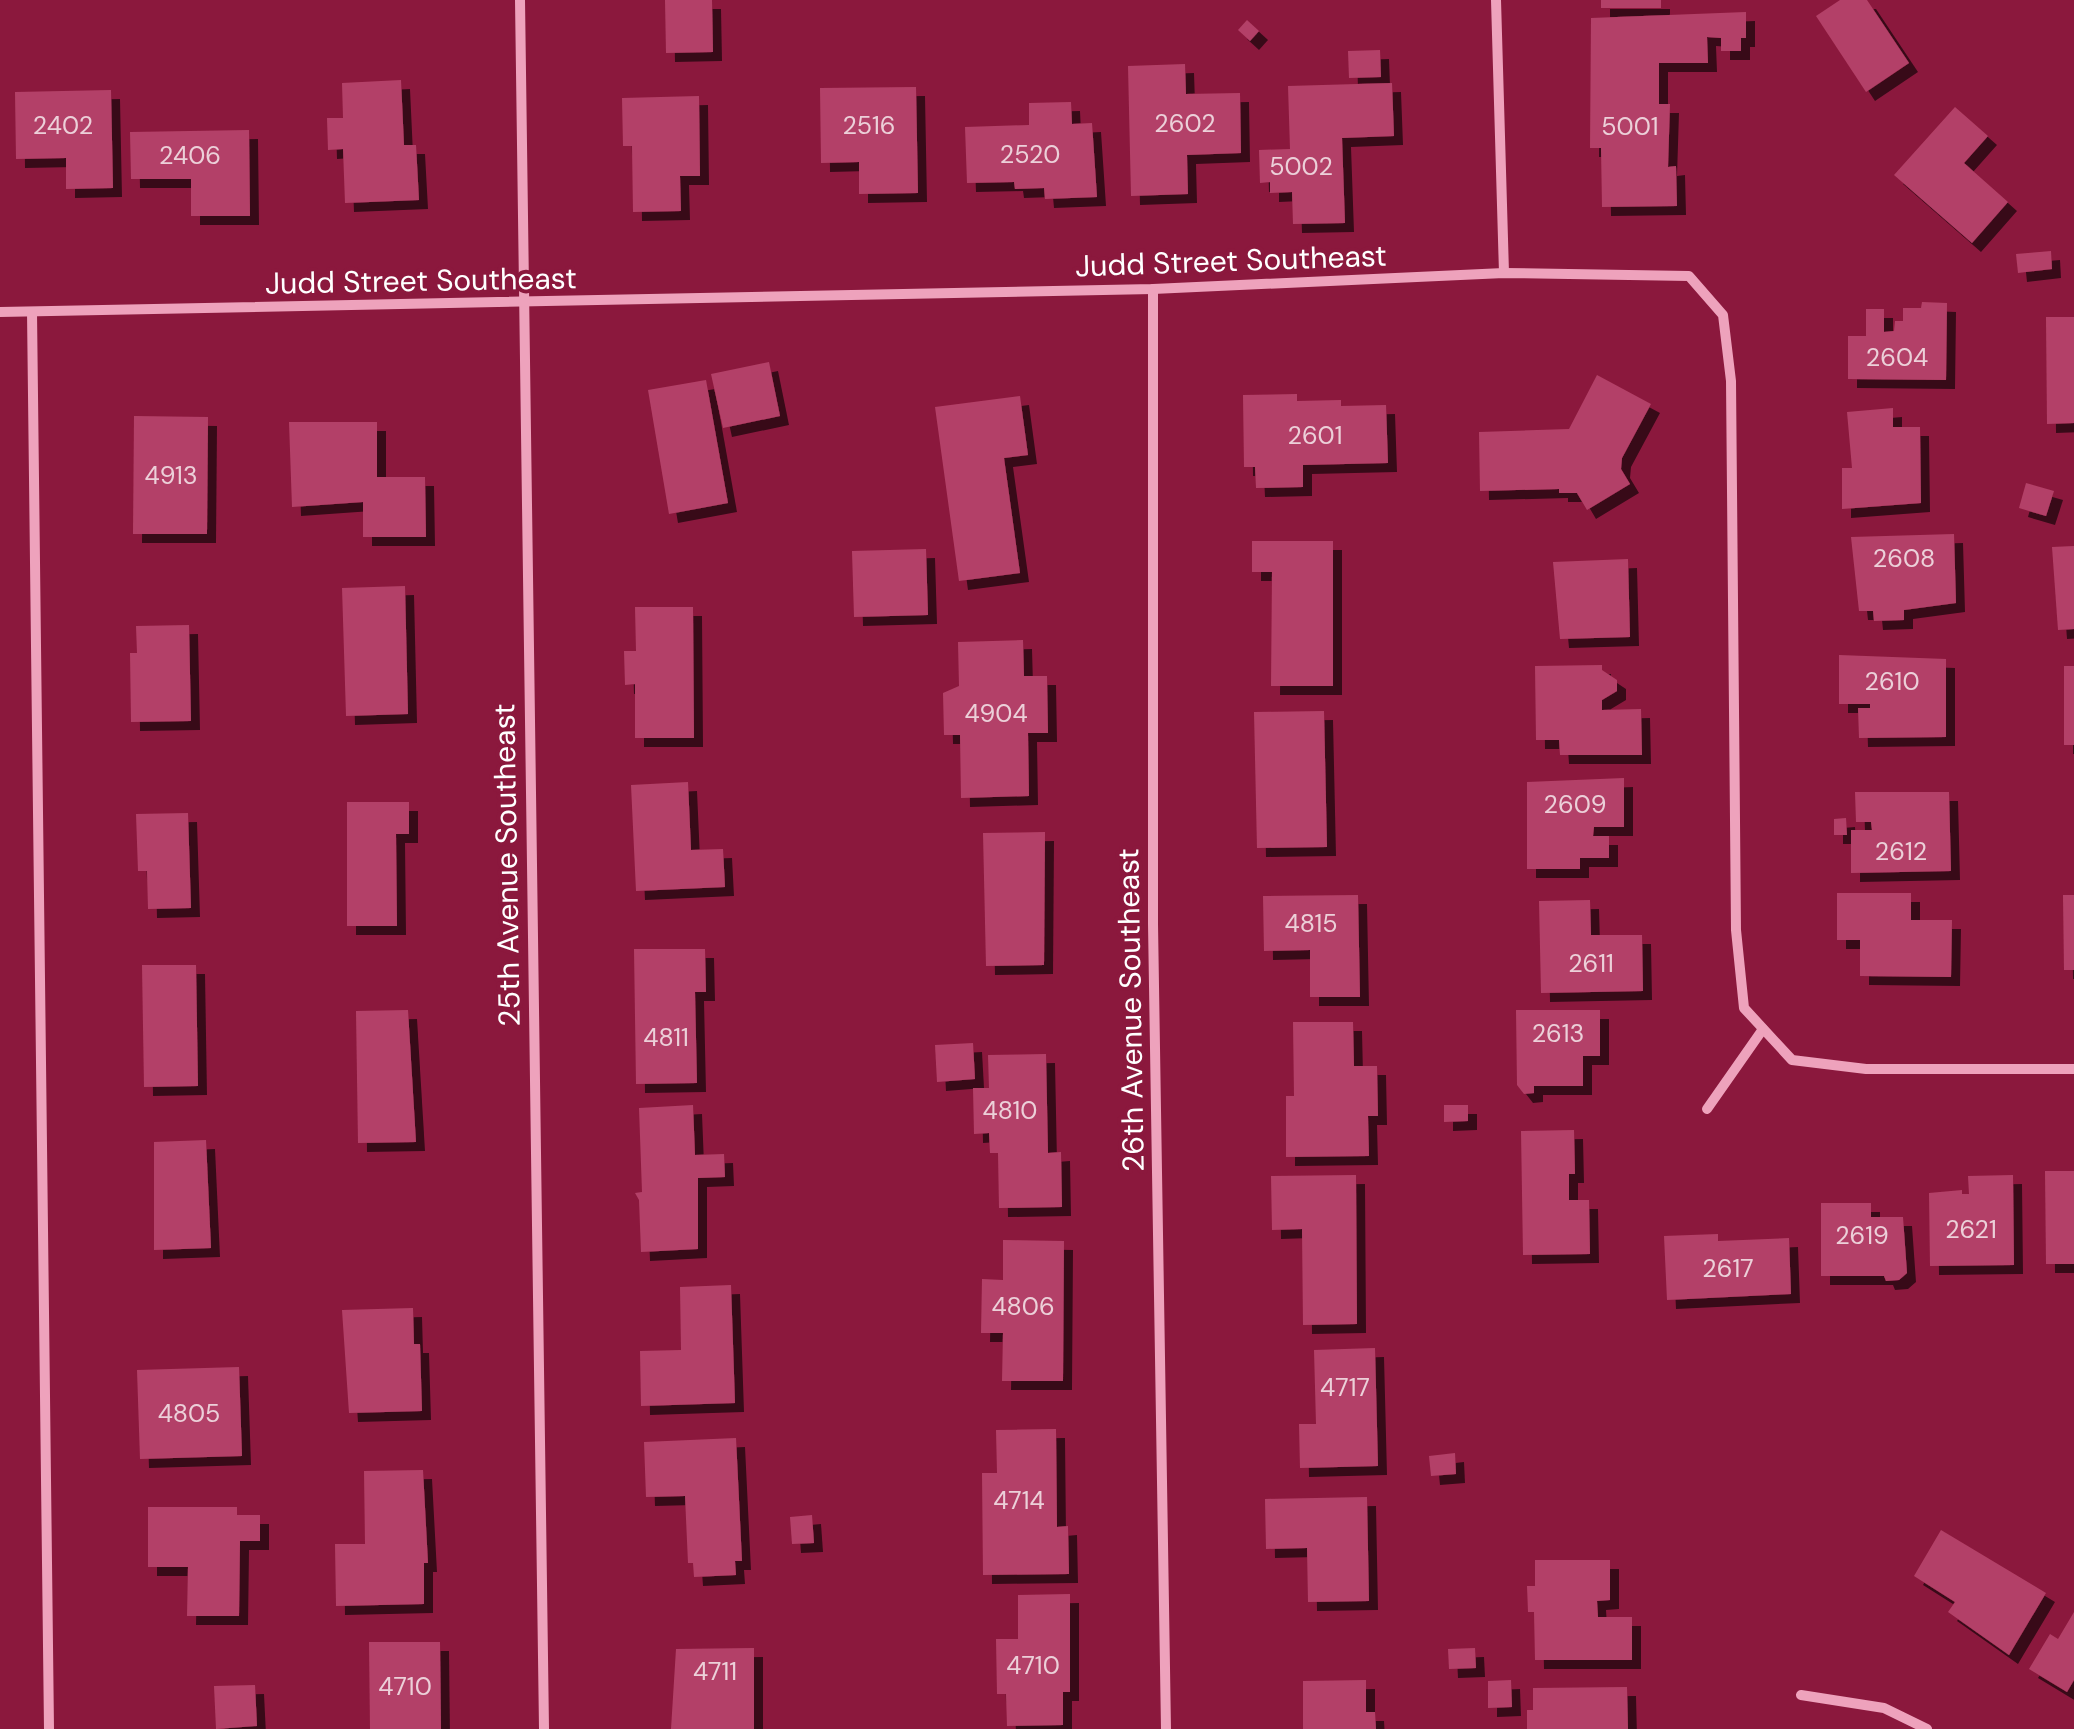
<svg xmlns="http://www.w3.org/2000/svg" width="2074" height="1729" viewBox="0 0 2074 1729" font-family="'DM Sans',sans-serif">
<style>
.building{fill:#b34167;filter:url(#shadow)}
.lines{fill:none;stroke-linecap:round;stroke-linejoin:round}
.street{stroke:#eea2bc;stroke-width:10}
.labels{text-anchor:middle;stroke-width:8;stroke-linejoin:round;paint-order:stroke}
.number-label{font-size:25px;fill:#ecd0d9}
.street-label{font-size:30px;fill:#fff;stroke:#8b183d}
</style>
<defs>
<filter id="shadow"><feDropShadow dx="9" dy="9" stdDeviation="0" flood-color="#0009"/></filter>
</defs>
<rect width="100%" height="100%" fill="#8b183d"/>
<g class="building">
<polygon points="665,0 712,0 713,52 666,53"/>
<rect x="1601" y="0" width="60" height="8"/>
<polygon points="1840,0 1867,0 1909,63 1866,92 1816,16"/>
<polygon points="1746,12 1746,38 1741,38 1741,51 1721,51 1721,38 1707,37 1708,63 1659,63 1659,104 1670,104 1668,167 1676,166 1677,206 1602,207 1601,148 1590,148 1591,18"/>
<polygon points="1247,20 1259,31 1250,41 1238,30"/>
<polygon points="1380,50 1381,77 1349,78 1348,51"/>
<polygon points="1185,64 1186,94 1240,93 1241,153 1187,155 1188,194 1131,196 1128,66"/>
<polygon points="401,80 404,145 416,145 419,200 345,203 343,149 328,150 327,118 343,118 342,83"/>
<polygon points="1392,83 1394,136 1342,138 1345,223 1293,224 1292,192 1270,193 1270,182 1260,183 1259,150 1290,149 1288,86"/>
<polygon points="916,87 918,193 859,194 859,162 821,163 820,88"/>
<polygon points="111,90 113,188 66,189 66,158 16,159 15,92"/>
<polygon points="699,96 700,176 680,176 681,211 633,212 632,146 623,146 622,98"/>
<polygon points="1071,102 1072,124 1092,123 1097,197 1045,199 1044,188 1015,189 1014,182 967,183 965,127 1029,125 1029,103"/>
<polygon points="1955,107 1988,136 1964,163 2008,202 1972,243 1894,175"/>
<polygon points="249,130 250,216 191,216 191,179 131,179 130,132"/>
<polygon points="2051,251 2052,269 2018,273 2016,254"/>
<polygon points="1922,302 1947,303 1946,380 1848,379 1848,336 1866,336 1866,309 1884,309 1884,332 1894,331 1895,321 1903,321 1903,308 1921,308"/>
<polygon points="2046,317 2074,317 2074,423 2047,424"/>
<polygon points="769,362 780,416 723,428 711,374"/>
<polygon points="1597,375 1651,404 1622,458 1621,469 1630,484 1587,510 1577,493 1559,493 1559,489 1480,491 1479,432 1569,429"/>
<polygon points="706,380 728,503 669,514 648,390"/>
<polygon points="1297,394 1297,401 1341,400 1341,406 1386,405 1388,463 1303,465 1303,487 1256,488 1255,467 1244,467 1243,395"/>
<polygon points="1020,396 1028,455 1004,458 1020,573 959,581 935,407"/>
<polygon points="1893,408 1893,427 1920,427 1921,503 1842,509 1842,468 1852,468 1847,412"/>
<polygon points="134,416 208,417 207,534 133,534"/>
<polygon points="289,422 377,422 377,477 425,477 426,537 363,537 363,502 292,507"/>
<polygon points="2026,483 2054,491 2046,516 2019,508"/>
<polygon points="1954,534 1956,603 1904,610 1904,620 1874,621 1873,611 1859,611 1851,537"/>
<polygon points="1252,541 1333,541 1333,686 1271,686 1272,572 1252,572"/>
<polygon points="2074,546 2074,629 2058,630 2052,547"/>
<polygon points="926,549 928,615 854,617 852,551"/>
<polygon points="1628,559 1630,637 1560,639 1553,562"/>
<polygon points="405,586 408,714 346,716 342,588"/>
<polygon points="635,607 693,607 694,738 635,738 635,684 625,685 624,651 636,651"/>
<polygon points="189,625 191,721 131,722 130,653 137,653 136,626"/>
<polygon points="1023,640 1024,676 1047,676 1048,733 1028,733 1029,796 961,798 960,735 944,735 943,693 959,686 958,642"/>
<polygon points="1839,655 1946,659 1946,737 1859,738 1858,708 1870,708 1870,704 1839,704"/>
<polygon points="1602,665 1602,670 1617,680 1617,691 1602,700 1602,710 1641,709 1642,755 1560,755 1559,740 1536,740 1535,666"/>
<rect x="2064" y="666" width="10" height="79"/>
<polygon points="1324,711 1327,847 1257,848 1254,712"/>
<polygon points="1624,778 1624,827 1594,827 1593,836 1609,836 1609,858 1580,858 1580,869 1527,869 1527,782"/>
<polygon points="688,782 691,850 723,849 725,887 636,891 631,785"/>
<polygon points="1855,792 1949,792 1951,871 1851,873 1851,830 1872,830 1871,822 1856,822"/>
<polygon points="347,802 409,802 409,834 396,834 397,926 347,926"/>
<polygon points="188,813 191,908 148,909 147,871 138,871 136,814"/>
<polygon points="1846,818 1847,835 1834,835 1834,819"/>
<polygon points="1045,832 1044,965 986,966 983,833"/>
<polygon points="1837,893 1911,893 1911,920 1952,920 1951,977 1860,976 1860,940 1837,940"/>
<polygon points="1358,895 1360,997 1310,997 1310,950 1264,951 1263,896"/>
<polygon points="2063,895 2074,895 2074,970 2064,970"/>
<polygon points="1590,900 1591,935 1642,935 1643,991 1541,993 1539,901"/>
<polygon points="634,949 705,949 706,992 695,992 697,1083 636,1084"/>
<polygon points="142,965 196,965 198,1086 144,1087"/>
<polygon points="408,1010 416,1142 358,1143 356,1011"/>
<polygon points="1516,1010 1600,1010 1600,1056 1583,1056 1583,1086 1534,1086 1534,1093 1524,1094 1517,1085"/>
<polygon points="1293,1022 1353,1022 1354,1066 1377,1066 1378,1116 1368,1116 1369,1156 1286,1157 1286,1096 1294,1096"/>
<polygon points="973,1043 975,1079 937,1082 935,1045"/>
<polygon points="1046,1054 1048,1153 1061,1152 1062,1207 999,1208 998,1153 990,1153 989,1133 974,1134 973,1088 989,1088 988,1055"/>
<polygon points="693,1105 695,1155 724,1154 725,1177 698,1178 698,1249 641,1252 639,1200 635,1193 642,1192 639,1108"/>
<polygon points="1444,1105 1468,1105 1468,1121 1444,1122"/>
<polygon points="1574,1130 1575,1174 1569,1174 1569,1200 1589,1200 1590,1254 1523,1255 1521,1131"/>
<polygon points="206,1140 211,1248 154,1250 154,1142"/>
<polygon points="2045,1171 2074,1171 2074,1264 2046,1264"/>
<polygon points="1356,1175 1357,1324 1303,1325 1302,1229 1272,1230 1271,1176"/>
<polygon points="2013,1175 2014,1265 1930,1266 1929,1193 1962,1190 1962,1194 1969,1194 1968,1176"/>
<polygon points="1821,1203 1871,1203 1871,1217 1903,1217 1907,1273 1899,1280 1886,1281 1884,1276 1821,1276"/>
<polygon points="1718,1234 1718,1241 1789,1238 1791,1294 1667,1300 1664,1236"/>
<polygon points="1003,1240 1064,1241 1063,1381 1002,1381 1003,1333 981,1333 982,1279 1003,1280"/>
<polygon points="731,1285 735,1403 641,1406 640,1351 681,1350 680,1287"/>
<polygon points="413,1308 414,1344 420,1344 422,1411 349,1413 342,1310"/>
<polygon points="1375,1348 1378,1466 1300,1468 1299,1424 1316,1424 1314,1350"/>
<polygon points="239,1367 242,1456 140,1459 137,1370"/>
<polygon points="1056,1429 1057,1527 1068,1526 1069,1574 983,1575 982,1473 997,1473 996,1430"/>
<polygon points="736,1438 742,1561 735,1561 736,1575 694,1577 693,1563 688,1563 685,1496 646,1497 644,1442"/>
<polygon points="1455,1453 1456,1474 1431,1476 1429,1456"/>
<polygon points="423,1470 428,1563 424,1563 424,1604 336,1606 335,1544 365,1544 364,1471"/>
<polygon points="1367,1497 1369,1601 1308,1602 1307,1548 1266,1549 1265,1499"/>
<polygon points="148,1507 237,1507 237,1515 260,1515 260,1541 240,1541 239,1616 187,1616 188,1567 148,1567"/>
<polygon points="812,1515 814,1543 792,1544 790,1517"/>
<polygon points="1941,1530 2046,1593 2009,1655 1948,1612 1955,1602 1914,1576"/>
<polygon points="1535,1560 1610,1560 1610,1600 1597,1601 1598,1617 1632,1617 1632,1660 1535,1660 1534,1612 1528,1612 1527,1586 1535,1586"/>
<polygon points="1070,1594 1070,1692 1063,1692 1063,1725 1007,1726 1006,1694 997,1694 996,1639 1018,1639 1018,1595"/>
<polygon points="2074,1612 2074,1680 2067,1692 2029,1669 2050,1634 2058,1639"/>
<polygon points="369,1642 440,1642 441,1729 370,1729"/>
<polygon points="754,1648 754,1729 671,1729 676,1649"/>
<polygon points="1475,1648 1476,1668 1449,1669 1448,1649"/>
<polygon points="1366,1680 1366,1712 1375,1712 1376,1729 1303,1729 1303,1681"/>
<polygon points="1511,1680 1512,1707 1488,1708 1488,1681"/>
<polygon points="255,1685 257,1726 216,1729 214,1686"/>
<polygon points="1627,1687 1628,1729 1527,1729 1527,1710 1533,1710 1533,1688"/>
</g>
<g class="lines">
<g class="street">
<polyline points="520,0 544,1729"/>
<polyline points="1496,0 1504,273"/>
<polyline points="1153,289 1153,924 1166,1729"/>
<polyline points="0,312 1153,289 1504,273 1689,276 1723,315 1731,381 1736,930 1744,1008 1792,1060 1866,1069 2074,1069"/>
<polyline points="32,312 49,1729"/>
<polyline points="1707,1109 1763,1029"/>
<polyline points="1801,1695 1884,1708 1927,1729"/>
</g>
</g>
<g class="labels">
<g class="number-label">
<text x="1185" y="132">2602</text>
<text x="63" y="134">2402</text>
<text x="869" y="134">2516</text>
<text x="1630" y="135">5001</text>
<text x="1030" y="163">2520</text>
<text x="190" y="164">2406</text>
<text x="1301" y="175">5002</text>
<text x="1897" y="366">2604</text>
<text x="1315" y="444">2601</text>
<text x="171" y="484">4913</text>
<text x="1904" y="567">2608</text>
<text x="1892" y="690">2610</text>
<text x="996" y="722">4904</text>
<text x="1575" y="813">2609</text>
<text x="1901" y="860">2612</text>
<text x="1311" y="932">4815</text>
<text x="1591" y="972">2611</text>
<text x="1558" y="1042">2613</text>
<text x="666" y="1046">4811</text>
<text x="1010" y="1119">4810</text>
<text x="1971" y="1238">2621</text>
<text x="1862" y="1244">2619</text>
<text x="1728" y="1277">2617</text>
<text x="1023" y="1315">4806</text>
<text x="1345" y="1396">4717</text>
<text x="189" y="1422">4805</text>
<text x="1019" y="1509">4714</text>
<text x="1033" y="1674">4710</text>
<text x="715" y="1680">4711</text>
<text x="405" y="1695">4710</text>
</g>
<g class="street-label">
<text transform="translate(1231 261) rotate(-2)" y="10">Judd Street Southeast</text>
<text transform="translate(421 281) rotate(-1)" y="10">Judd Street Southeast</text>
<text transform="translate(507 865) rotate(-91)" y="10">25th Avenue Southeast</text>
<text transform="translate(1131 1010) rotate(-91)" y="10">26th Avenue Southeast</text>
</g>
</g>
</svg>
